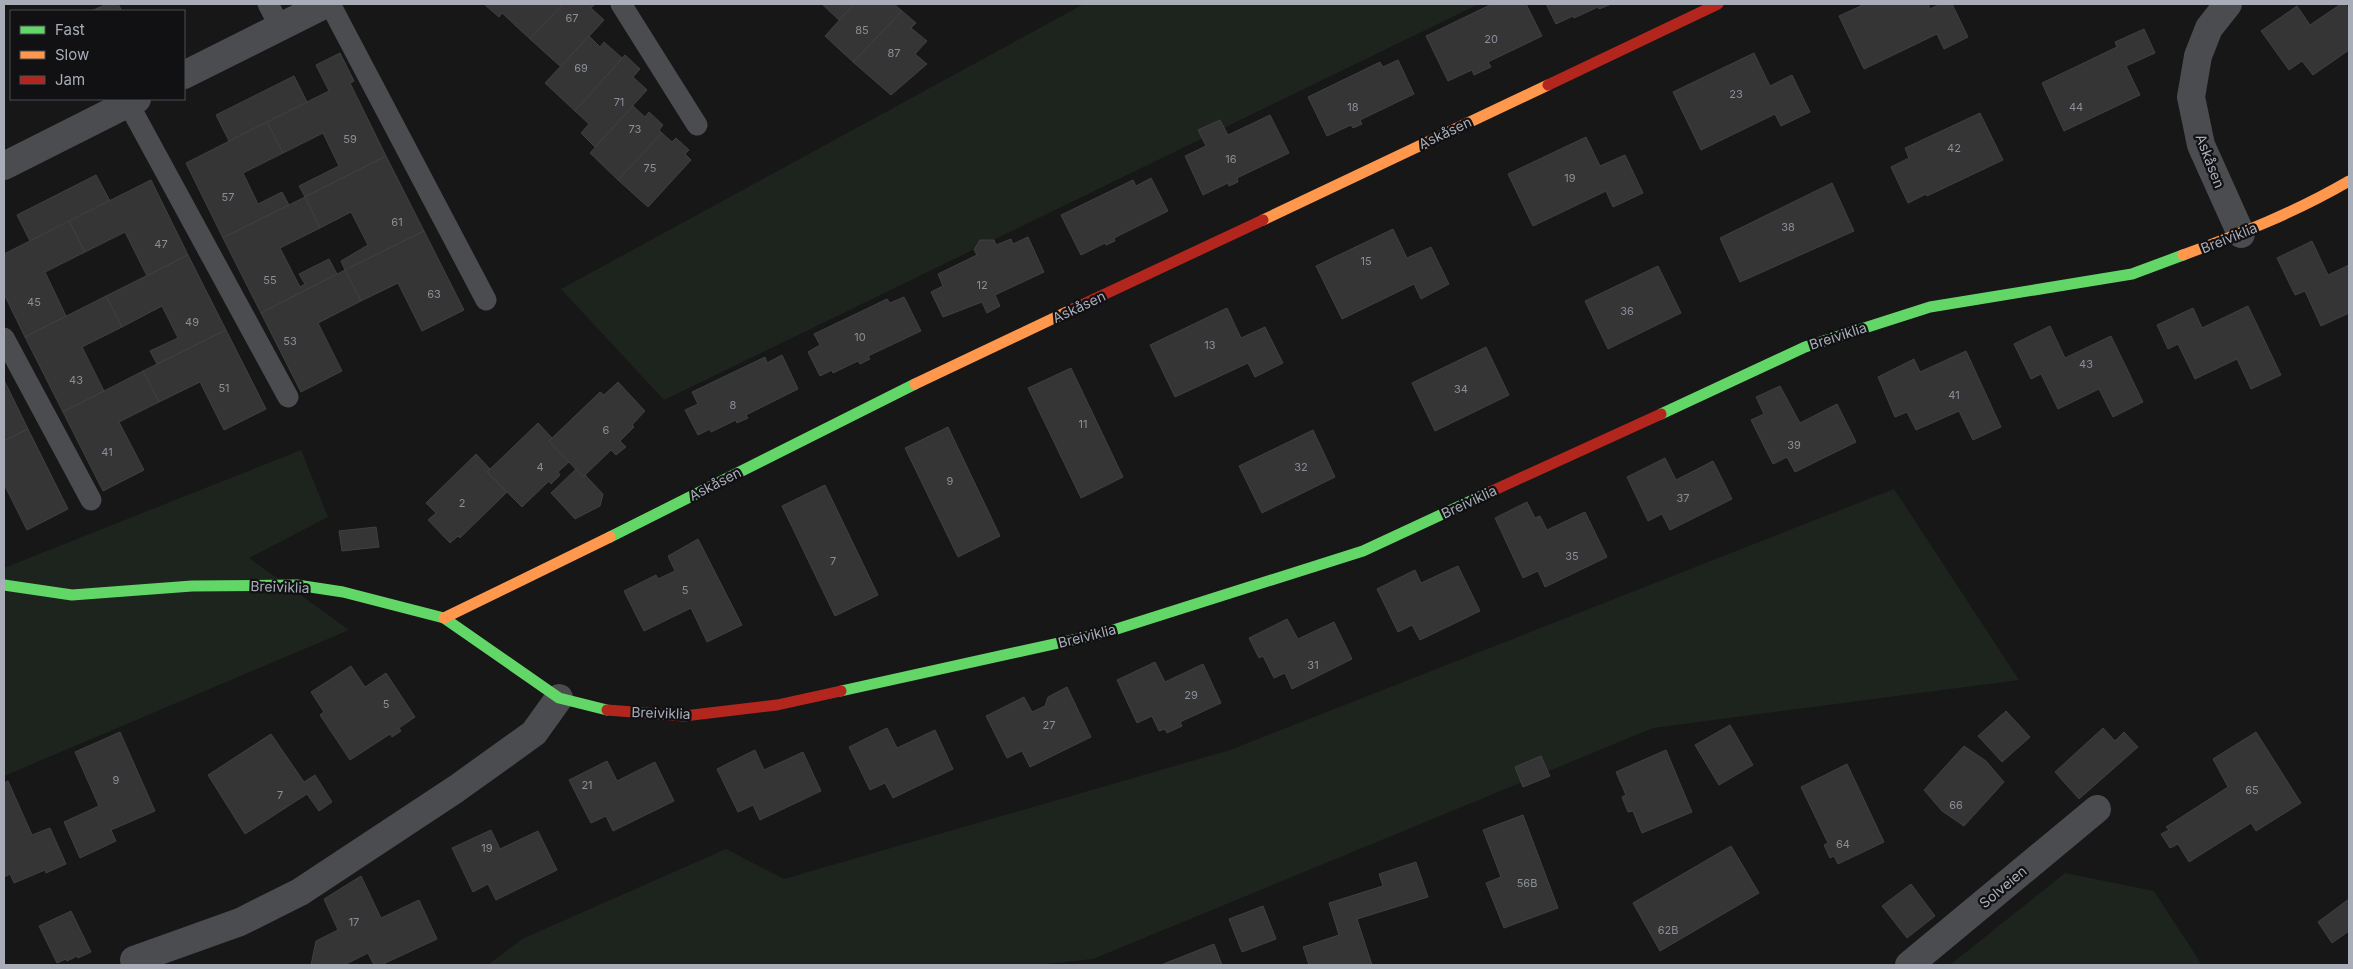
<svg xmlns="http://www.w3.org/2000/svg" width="2353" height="969" viewBox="0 0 2353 969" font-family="Inter,sans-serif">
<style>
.green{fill:#1d241e}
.building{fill:#353536;stroke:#3f4043}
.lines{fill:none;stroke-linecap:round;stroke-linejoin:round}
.lane{stroke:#4b4c50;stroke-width:21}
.street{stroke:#4b4c50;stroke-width:28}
.fast{stroke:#63d668;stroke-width:11}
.slow{stroke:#ff974d;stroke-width:11}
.jam{stroke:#b3261e;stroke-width:11}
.labels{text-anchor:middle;stroke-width:4.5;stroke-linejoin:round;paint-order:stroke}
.number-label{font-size:11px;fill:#8b8f98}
.street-label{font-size:14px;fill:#a8adb8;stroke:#111113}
</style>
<rect width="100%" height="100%" fill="#171717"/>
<g class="green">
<polygon points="1084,4 1479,4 664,400 561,289"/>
<polygon points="301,450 328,517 249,558 349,630 4,776 4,568"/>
<polygon points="1894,489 2019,680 1653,728 1093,959 1036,965 488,965 522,939 726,849 784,879 1230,750"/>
<polygon points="2065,873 2154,891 2202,965 1950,965"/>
</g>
<g class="building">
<polygon points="107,4 118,4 122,11 91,11"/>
<polygon points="484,4 563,4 530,39 502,13 499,17"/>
<polygon points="563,4 595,4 591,8 604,20 561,67 530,39"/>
<polygon points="822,4 854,4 839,20"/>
<polygon points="854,4 894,4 902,11 853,62 825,36"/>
<polygon points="1492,4 1526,4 1542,36 1488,62 1491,67 1474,75 1472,70 1448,81 1426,36"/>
<polygon points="1546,4 1609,4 1609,5 1599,9 1598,7 1574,18 1573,16 1556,24"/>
<polygon points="1865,4 1928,4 1930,9 1940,4 1952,4 1968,37 1944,49 1937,34 1864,69 1839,16"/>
<polygon points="2341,4 2345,4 2349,9 2349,50 2313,75 2302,61 2289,70 2261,31 2297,6 2310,25"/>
<polygon points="902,11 916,23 911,28 927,41 915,54 927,64 891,95 853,62"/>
<polygon points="2144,29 2155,53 2126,66 2140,95 2064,131 2042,83 2117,47 2115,42"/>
<polygon points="589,36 600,47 604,42 622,58 575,111 545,83"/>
<polygon points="340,53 354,81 350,83 386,156 305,197 299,186 339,166 323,133 283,153 267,122 329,91 316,65"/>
<polygon points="1754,53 1770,86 1792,75 1810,112 1781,126 1775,114 1701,150 1673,92"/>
<polygon points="625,55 640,69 633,77 647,90 595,147 581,133 589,124 575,111"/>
<polygon points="1398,60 1414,94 1360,120 1362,124 1353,128 1351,125 1327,136 1308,97 1380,62 1383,67"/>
<polygon points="294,76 307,102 229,141 216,115"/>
<polygon points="633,106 645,117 649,112 663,125 659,130 662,133 618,180 590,153"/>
<polygon points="1980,113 2003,160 1927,196 1926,194 1908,203 1891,167 1909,158 1905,148"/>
<polygon points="1270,115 1289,153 1237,178 1238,182 1229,186 1228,183 1203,195 1185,156 1206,146 1198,130 1220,120 1228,135"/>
<polygon points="267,122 283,153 243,173 258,204 282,192 289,205 223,238 186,163"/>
<polygon points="662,133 672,142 676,138 689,150 685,154 691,160 648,207 618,180"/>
<polygon points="1586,137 1600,166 1625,155 1643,193 1613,207 1606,191 1533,226 1508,174"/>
<polygon points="386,156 424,231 345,270 341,261 368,245 351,212 320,228 305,197"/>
<polygon points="96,175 110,201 30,241 17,215"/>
<polygon points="1151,178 1168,211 1114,238 1115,241 1106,245 1105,243 1081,255 1061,215 1133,180 1136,186"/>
<polygon points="151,180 188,255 147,276 125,232 85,252 69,221"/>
<polygon points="1832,183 1854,231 1740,282 1720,238"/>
<polygon points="305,197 320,228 280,248 300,287 305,284 299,274 329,259 337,274 261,313 223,238"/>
<polygon points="69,221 85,252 45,272 66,316 25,337 4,294 4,254"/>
<polygon points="1393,229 1407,258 1431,247 1449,284 1421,299 1414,284 1342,319 1316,266"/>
<polygon points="424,231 464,310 422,331 398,283 361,301 345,270"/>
<polygon points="1028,237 1044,272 995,295 1000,306 987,313 982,302 943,317 931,292 943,286 938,274 977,255 974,250 980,240 994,240 996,245 1011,239 1013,244"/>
<polygon points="2312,241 2328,275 2349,265 2349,313 2321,326 2305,291 2295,295 2277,258"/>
<polygon points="188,255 226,330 157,364 150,351 178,338 162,306 122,327 106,296"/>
<polygon points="1658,266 1681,313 1608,349 1585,301"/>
<polygon points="345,270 361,301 318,323 342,371 301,392 261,313"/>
<polygon points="106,296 122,327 82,347 104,391 63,412 25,337"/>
<polygon points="904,297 921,331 868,356 870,359 860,364 858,361 833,373 832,370 820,376 808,352 820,345 814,334 887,299 890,303"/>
<polygon points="2248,306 2281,375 2251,389 2237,359 2195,379 2178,344 2168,349 2157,325 2193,308 2202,328"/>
<polygon points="1227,308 1241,338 1265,327 1283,363 1255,377 1248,363 1175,397 1150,345"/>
<polygon points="2050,326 2065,358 2111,336 2143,402 2113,417 2099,389 2058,409 2041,374 2031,379 2014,344"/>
<polygon points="226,330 266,409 224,430 200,382 159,402 143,371"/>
<polygon points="1486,347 1509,395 1435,431 1412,383"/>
<polygon points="1966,351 2001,427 1973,440 1959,411 1916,430 1907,412 1895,417 1878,377 1914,359 1920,372"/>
<polygon points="782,355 798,389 746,415 748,418 737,423 736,420 711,432 710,429 698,435 685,410 698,404 692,392 765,357 767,363"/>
<polygon points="1071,368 1123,477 1081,498 1028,388"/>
<polygon points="143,371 159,402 119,422 144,470 103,491 63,412"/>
<polygon points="4,380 28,429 4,441"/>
<polygon points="618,382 645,411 632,425 634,427 620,441 626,447 616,455 611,450 583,477 549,441 600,392 604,395"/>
<polygon points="1780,386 1800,423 1837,404 1856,442 1795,472 1787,457 1773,464 1751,420 1764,414 1756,397"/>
<polygon points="538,423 552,438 549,441 569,462 558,472 560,475 551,484 549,481 522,507 487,472"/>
<polygon points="948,427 1000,536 958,557 905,448"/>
<polygon points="28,429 68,509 27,530 4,484 4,441"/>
<polygon points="1313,430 1335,477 1262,513 1239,466"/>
<polygon points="476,454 490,469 487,472 507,492 460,538 458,536 450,543 428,520 436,513 426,503"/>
<polygon points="1665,458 1676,480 1713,461 1732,499 1670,530 1662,514 1648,521 1627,477"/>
<polygon points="576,469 583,477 585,475 603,494 600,506 575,519 551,493"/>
<polygon points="825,485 878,595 835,616 782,506"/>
<polygon points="1527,502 1535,518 1540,516 1547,530 1585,512 1607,557 1545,587 1538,571 1523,578 1495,518"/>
<polygon points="376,527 379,547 342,551 339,531"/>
<polygon points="698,539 742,625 707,642 691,608 644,631 624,591 656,575 658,579 675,571 668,556"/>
<polygon points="1458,566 1480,611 1420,640 1412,625 1398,632 1377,589 1415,570 1421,583"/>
<polygon points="1287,619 1298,639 1334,622 1352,659 1292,689 1285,673 1274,678 1263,656 1259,658 1249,638"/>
<polygon points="1155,662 1165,682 1203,664 1221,703 1180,722 1182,726 1167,733 1165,729 1159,731 1152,716 1137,723 1117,680"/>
<polygon points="351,666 365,687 386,673 415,717 399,728 401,731 392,737 390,734 350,760 320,715 324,712 311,692"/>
<polygon points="1067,687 1091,737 1030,767 1022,751 1007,758 986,716 1024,697 1032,712 1045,706 1048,697"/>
<polygon points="2006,711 2030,737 2002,762 1978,736"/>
<polygon points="1730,725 1753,765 1719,785 1695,745"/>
<polygon points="887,728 897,748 935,730 953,769 893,798 885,783 870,790 849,747"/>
<polygon points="2103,728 2115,741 2124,732 2138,747 2079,799 2055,772"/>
<polygon points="120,732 155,811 111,830 116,841 80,858 64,822 99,806 75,752"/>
<polygon points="2256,732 2301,803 2256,831 2251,823 2189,862 2178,844 2170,848 2161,834 2169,830 2166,827 2228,787 2213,759"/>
<polygon points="271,734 304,782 315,775 332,802 319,811 307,794 245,834 208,775"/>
<polygon points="1964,746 1986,761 2004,782 1964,826 1942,811 1924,790"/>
<polygon points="755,750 764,770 803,752 821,791 760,820 753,805 738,812 717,769"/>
<polygon points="1666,750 1692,812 1642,833 1633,811 1628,812 1622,797 1626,795 1616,772"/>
<polygon points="1541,756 1550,776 1523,787 1515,767"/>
<polygon points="607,761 617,781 655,762 674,801 613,831 606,816 591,823 569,780"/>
<polygon points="1847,764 1884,842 1838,864 1834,856 1830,858 1824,845 1828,843 1801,787"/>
<polygon points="8,781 32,835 50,828 66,864 46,873 45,870 14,883 10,874 4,877 4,783"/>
<polygon points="1523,815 1558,908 1504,928 1486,883 1501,877 1483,830"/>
<polygon points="491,830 500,849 538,831 557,870 496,900 488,884 473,892 452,848"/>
<polygon points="1731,846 1759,893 1660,951 1633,903"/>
<polygon points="1416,862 1428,897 1357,919 1372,965 1309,965 1303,947 1339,935 1329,903 1383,886 1379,874"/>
<polygon points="361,876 381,918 419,900 437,939 381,965 374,965 368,953 344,965 311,965 316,941 338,930 324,899"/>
<polygon points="1911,884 1935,916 1907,938 1882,906"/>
<polygon points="2349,899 2349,931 2332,943 2318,922"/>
<polygon points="1263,906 1276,939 1242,952 1229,919"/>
<polygon points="71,911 91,952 78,958 77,956 67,961 66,959 57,963 39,926"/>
<polygon points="1214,944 1222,965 1161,965"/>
</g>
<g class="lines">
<g class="lane">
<polyline points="268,4 280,27"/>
<polyline points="330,4 486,300"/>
<polyline points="621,4 697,125"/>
<polyline points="128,103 288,397"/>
<polyline points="4,338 91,500"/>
</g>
<g class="street">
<polyline points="2228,4 2209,28 2198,56 2191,97 2201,145 2241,234"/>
<polyline points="184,75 326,4"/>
<polyline points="4,166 137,99"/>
<polyline points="134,960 240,922 300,892 456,789 534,733 559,698"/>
<polyline points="1909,965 2097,809"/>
</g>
<g class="fast">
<polyline points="1661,414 1805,347 1930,307 2132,274 2183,255"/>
<polyline points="610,537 915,384"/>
<polyline points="4,585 72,595 192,586 297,585 343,592 444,618 559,698 607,710"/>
<polyline points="841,691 1104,633 1363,551 1490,492"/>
</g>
<g class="slow">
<polyline points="1263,220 1548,85"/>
<path d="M2183,255C2240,234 2296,212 2349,181"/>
<polyline points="915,384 1073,309"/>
<polyline points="444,618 610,537"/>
</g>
<g class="jam">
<polyline points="1548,85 1718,4"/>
<polyline points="1073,309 1263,220"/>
<polyline points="1490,492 1661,414"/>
<polyline points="607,710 684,716 777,705 841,691"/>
</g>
</g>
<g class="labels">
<g class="number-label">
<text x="572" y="22">67</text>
<text x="862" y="34">85</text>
<text x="1491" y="43">20</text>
<text x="894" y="57">87</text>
<text x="581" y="72">69</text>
<text x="1736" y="98">23</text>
<text x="619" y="106">71</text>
<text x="1353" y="111">18</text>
<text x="2076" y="111">44</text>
<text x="635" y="133">73</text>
<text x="350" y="143">59</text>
<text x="1954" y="152">42</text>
<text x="1231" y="163">16</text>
<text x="650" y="172">75</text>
<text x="1570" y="182">19</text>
<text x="228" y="201">57</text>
<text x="397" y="226">61</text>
<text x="1788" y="231">38</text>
<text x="161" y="248">47</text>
<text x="1366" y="265">15</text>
<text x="270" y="284">55</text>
<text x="982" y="289">12</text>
<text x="434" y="298">63</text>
<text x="34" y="306">45</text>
<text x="1627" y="315">36</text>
<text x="192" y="326">49</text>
<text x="860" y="341">10</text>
<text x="290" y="345">53</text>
<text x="1210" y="349">13</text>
<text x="2086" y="368">43</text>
<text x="76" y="384">43</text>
<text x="224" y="392">51</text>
<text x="1461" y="393">34</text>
<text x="1954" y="399">41</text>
<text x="733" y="409">8</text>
<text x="1083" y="428">11</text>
<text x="606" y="434">6</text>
<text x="1794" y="449">39</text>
<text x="107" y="456">41</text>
<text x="540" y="471">4</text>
<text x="1301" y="471">32</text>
<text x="950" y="485">9</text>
<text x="1683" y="502">37</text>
<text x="462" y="507">2</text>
<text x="1572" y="560">35</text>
<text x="833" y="565">7</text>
<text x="685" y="594">5</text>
<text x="1313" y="669">31</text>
<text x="1191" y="699">29</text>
<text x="386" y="708">5</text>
<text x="1049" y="729">27</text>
<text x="116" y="784">9</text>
<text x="587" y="789">21</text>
<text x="2252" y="794">65</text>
<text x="280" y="799">7</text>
<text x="1956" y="809">66</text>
<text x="1843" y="848">64</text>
<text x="487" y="852">19</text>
<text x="1527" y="887">56B</text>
<text x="354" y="926">17</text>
<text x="1668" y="934">62B</text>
</g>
<g class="street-label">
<text transform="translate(1445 133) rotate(-25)" y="5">Askåsen</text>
<text transform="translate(2210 161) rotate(69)" y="5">Askåsen</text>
<text transform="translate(2229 238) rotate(-22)" y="5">Breiviklia</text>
<text transform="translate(1079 307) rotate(-25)" y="5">Askåsen</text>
<text transform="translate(1838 336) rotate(-18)" y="5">Breiviklia</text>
<text transform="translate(715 484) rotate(-27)" y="5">Askåsen</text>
<text transform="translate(1469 502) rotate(-25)" y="5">Breiviklia</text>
<text transform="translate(280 587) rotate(2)" y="5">Breiviklia</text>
<text transform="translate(1087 636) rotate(-14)" y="5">Breiviklia</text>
<text transform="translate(661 713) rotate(2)" y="5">Breiviklia</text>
<text transform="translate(2003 887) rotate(-40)" y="5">Solveien</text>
</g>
</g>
<rect width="2353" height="969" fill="none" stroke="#a8adb8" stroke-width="10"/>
<rect x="10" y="10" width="175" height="90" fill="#111113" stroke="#4d4f55"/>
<rect x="20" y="26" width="25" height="8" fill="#63d668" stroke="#4d4f55"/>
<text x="55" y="35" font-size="15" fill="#a8adb8">Fast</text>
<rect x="20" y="51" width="25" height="8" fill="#ff974d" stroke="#4d4f55"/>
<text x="55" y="60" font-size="15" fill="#a8adb8">Slow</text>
<rect x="20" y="76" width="25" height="8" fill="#b3261e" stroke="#4d4f55"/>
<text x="55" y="85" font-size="15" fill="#a8adb8">Jam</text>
</svg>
